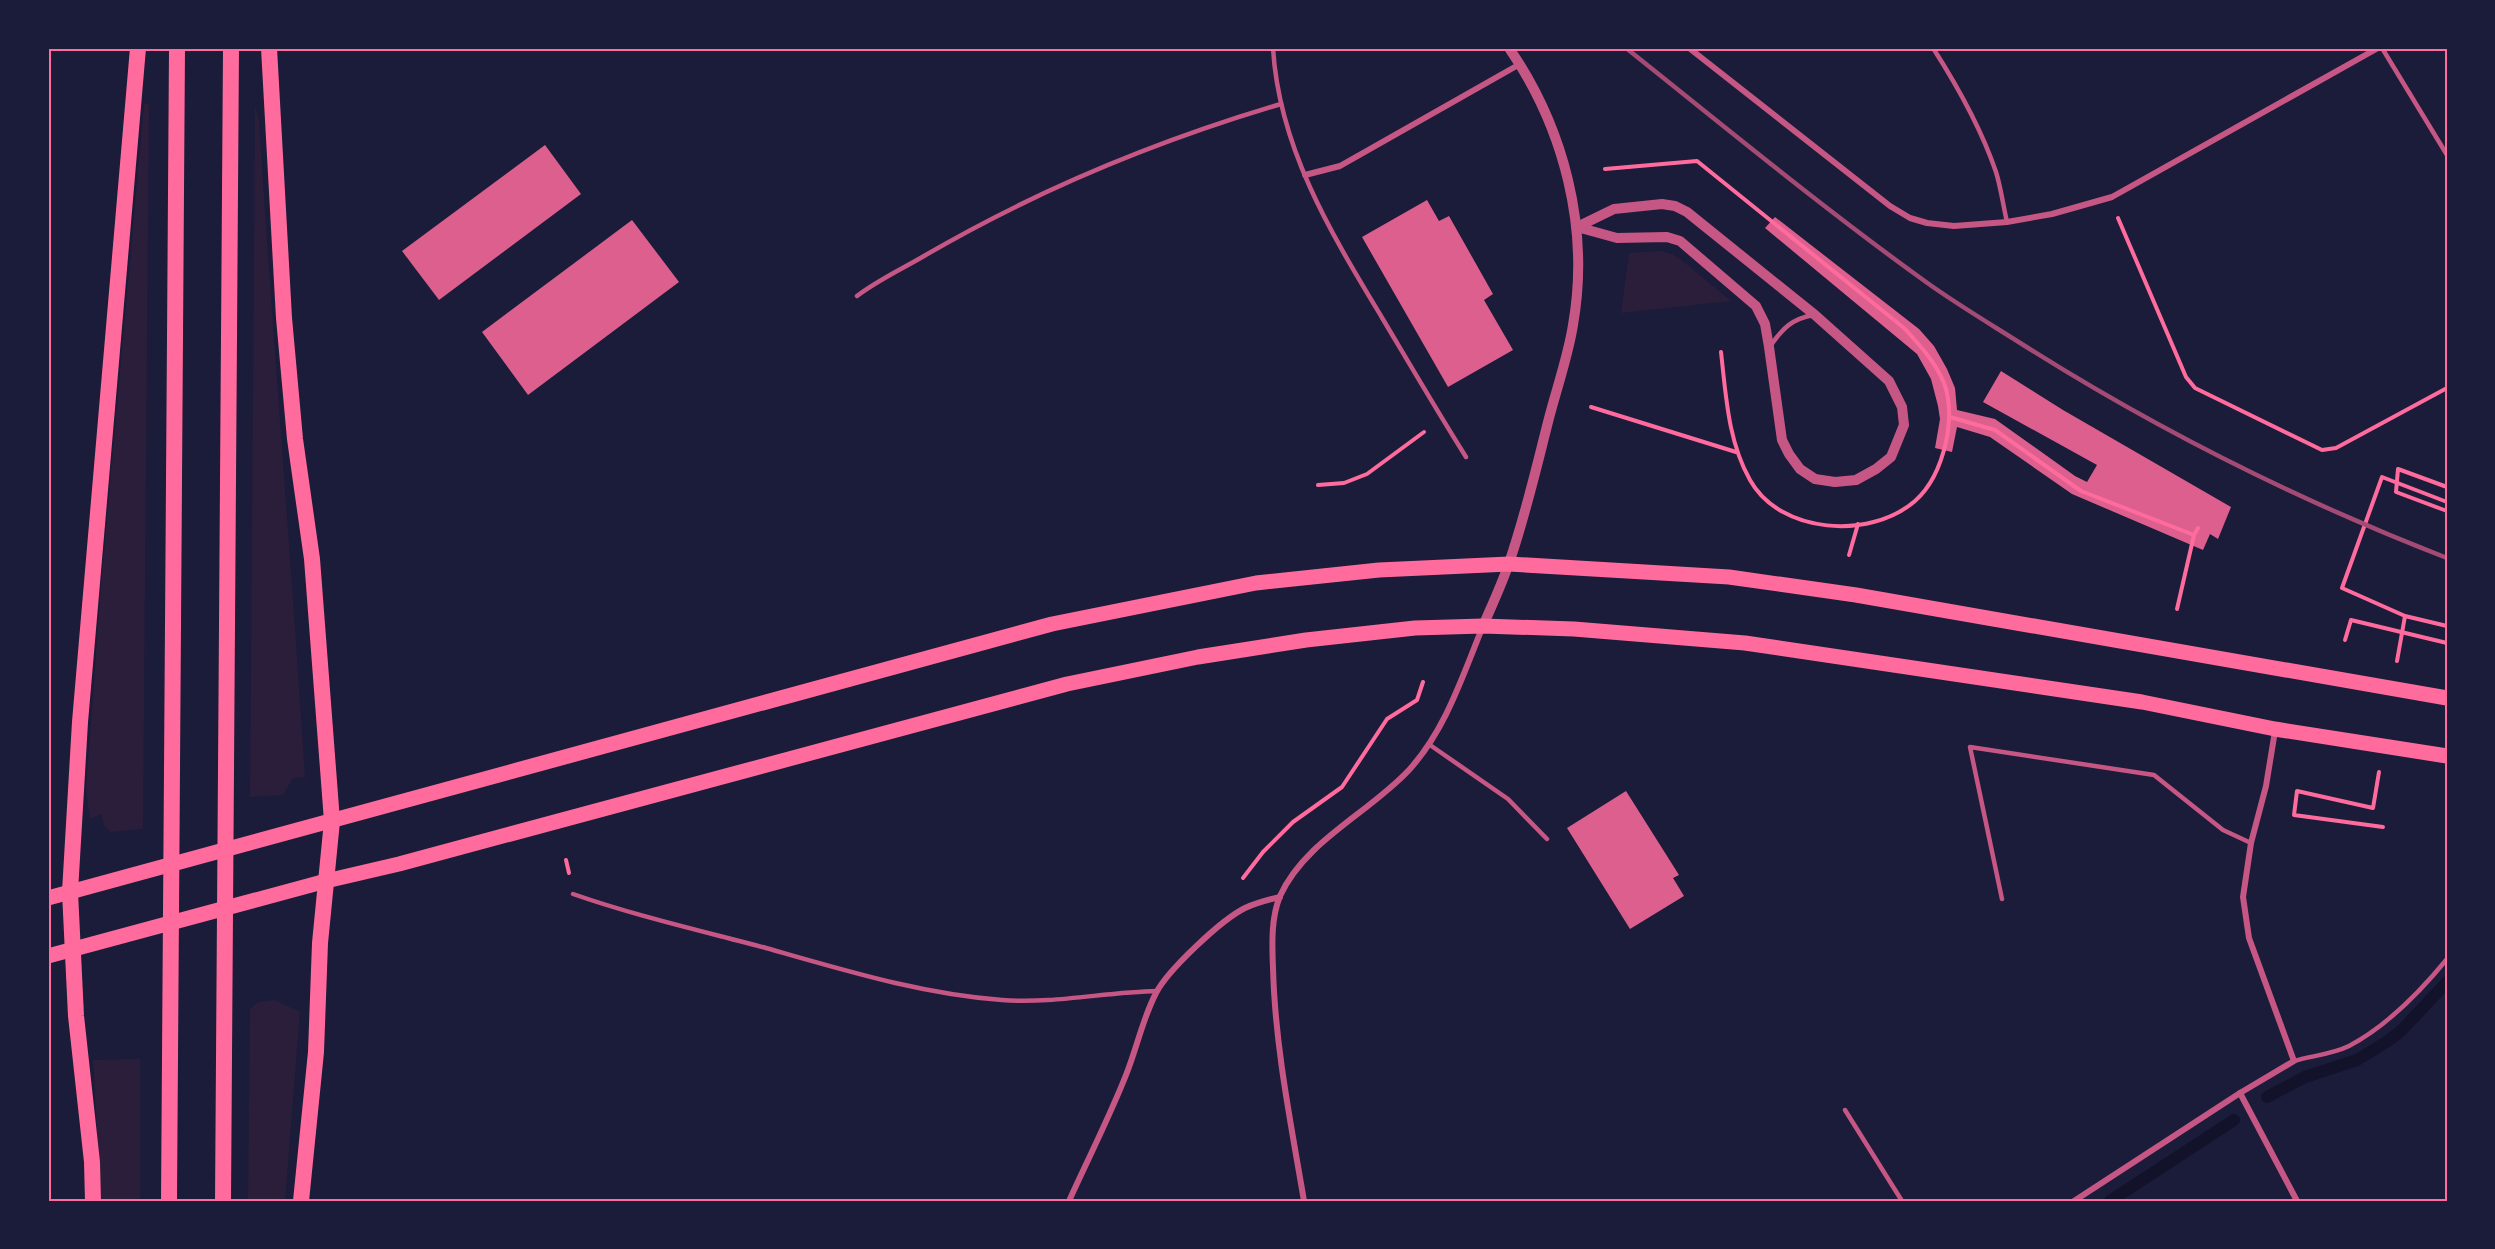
<svg xmlns="http://www.w3.org/2000/svg" width="2495" height="1249" viewBox="0 0 2495 1249" font-family="'Titillium Web',sans-serif">
<style>
.green{fill:#2a1e3b}
.lines{fill:none;stroke-linecap:round;stroke-linejoin:round}
.stream{stroke:#12122b;stroke-width:12}
.building{fill:#dd5f8e}
.path{stroke:#ff6b9d;stroke-width:4}
.service{stroke:#c65784;stroke-width:4.5}
.minor{stroke:#c65784;stroke-width:6}
.tertiary{stroke:#c65784;stroke-width:10}
.primary{stroke:#ff6b9d;stroke-width:15}
.trunk{stroke:#ff6b9d;stroke-width:16}
.rail{stroke:#a44b75;stroke-width:4.5}
.neatline{fill:none;stroke:#ff6b9d;stroke-width:2}
</style>
<rect width="100%" height="100%" fill="#1b1b3a"/>
<g class="green">
<polygon points="144,103 149,105 143,829 111,832 105,827 101,814 90,819 86,790 101,585"/>
<path d="M255,105L259,120C273,339 291,558 305,777L293,778L283,795L250,797Z"/>
<polygon points="1660,251 1672,254 1680,259 1731,301 1621,313 1629,253"/>
<polygon points="275,1000 300,1012 285,1201 248,1201 250,1009 258,1002"/>
<polygon points="140,1059 140,1201 101,1201 93,1060"/>
</g>
<g class="lines">
<g class="stream">
<polyline points="2267,1097 2305,1077 2357,1060 2388,1041 2401,1031 2447,982"/>
<polyline points="2110,1201 2234,1120"/>
</g>
</g>
<g class="building">
<polygon points="545,145 581,194 439,300 402,251"/>
<polygon points="1427,200 1439,221 1449,216 1493,294 1484,300 1513,350 1448,387 1362,237"/>
<polygon points="1775,217 1919,329 1934,346 1947,369 1955,388 1957,410 1995,419 2075,476 2087,482 2097,465 1983,402 2001,371 2063,410 2231,507 2218,539 2210,534 2203,550 2072,494 1990,437 1957,427 1952,452 1935,448 1940,419 1938,406 1931,379 1917,354 1765,228"/>
<polygon points="632,220 679,282 528,395 482,332"/>
<polygon points="1626,791 1679,875 1673,878 1684,896 1630,929 1567,828"/>
</g>
<g class="lines">
<g class="path">
<path d="M1605,169L1697,161L1904,328C1919,344 1936,363 1944,383C1951,402 1950,423 1946,442C1941,464 1932,486 1915,501C1870,540 1780,534 1750,480C1728,441 1726,396 1721,352"/>
<polyline points="2118,218 2186,377 2195,388 2322,450 2336,448 2447,388"/>
<polyline points="1591,407 1736,452"/>
<polyline points="1950,417 1995,430 2081,491 2194,535 2198,528"/>
<polyline points="1318,485 1344,483 1367,474 1424,432"/>
<polyline points="2447,487 2398,469 2396,492 2447,511"/>
<polyline points="1849,555 1858,524"/>
<polyline points="2177,609 2194,535"/>
<polyline points="2405,616 2447,626"/>
<polyline points="2345,640 2351,620 2447,643"/>
<polyline points="2397,661 2405,616 2342,588 2382,477 2447,502"/>
<polyline points="2379,772 2373,808 2297,791 2294,815 2383,827"/>
<polyline points="566,860 569,873"/>
<polyline points="1243,878 1263,852 1293,822 1342,787 1387,719 1417,700 1423,682"/>
</g>
<g class="service">
<path d="M1273,48C1279,148 1331,233 1381,316C1409,363 1437,411 1466,457"/>
<path d="M1933,48C1958,87 1981,128 1996,172C2001,188 2003,205 2007,222"/>
<polyline points="2382,48 2447,155"/>
<path d="M857,296C878,280 902,269 924,256C1037,190 1156,141 1281,104"/>
<path d="M1771,345C1783,328 1792,319 1813,315"/>
<polyline points="1430,745 1508,799 1547,839"/>
<path d="M573,894C636,916 702,931 766,948C844,970 921,994 1002,1000C1054,1004 1105,992 1157,991"/>
<polyline points="2002,899 1970,747 2154,775 2223,830 2251,843"/>
<path d="M2294,1061C2311,1056 2333,1054 2349,1046C2387,1026 2420,992 2447,959"/>
<polyline points="1845,1110 1902,1201"/>
</g>
<g class="minor">
<polyline points="1689,48 1890,206 1910,218 1927,223 1954,226 2007,222 2052,214 2112,197 2378,48"/>
<polyline points="1305,175 1340,166 1520,64"/>
<polyline points="2240,1093 2297,1201"/>
<path d="M1069,1201C1088,1159 1109,1118 1126,1075C1137,1048 1142,1020 1156,993C1168,970 1221,920 1245,908C1256,903 1267,900 1280,897"/>
<path d="M1304,1201C1291,1124 1275,1046 1273,968C1272,944 1271,918 1280,896C1305,841 1369,813 1409,770C1446,729 1462,677 1483,626"/>
<polyline points="2074,1201 2240,1093 2294,1061 2249,938 2243,897 2251,843 2266,786 2275,731"/>
</g>
<g class="tertiary">
<polygon points="1662,204 1675,206 1687,212 1815,315 1889,381 1902,407 1904,425 1891,457 1876,469 1856,480 1835,482 1815,479 1800,469 1789,454 1782,440 1769,347 1765,324 1756,306 1680,241 1667,237 1617,238 1577,227 1614,209"/>
<path d="M1483,626C1492,605 1502,584 1509,563C1525,517 1536,469 1548,422C1556,390 1568,357 1573,325C1590,228 1564,128 1509,48"/>
</g>
<g class="primary">
<polyline points="48,898 1052,624 1256,583 1379,570 1509,564 1729,577 1856,595 2447,698"/>
<polyline points="48,956 326,881 399,864 1067,684 1198,657 1306,640 1415,628 1483,626 1574,629 1745,643 2142,702 2275,729 2447,756"/>
</g>
<g class="trunk">
<polyline points="269,48 284,318 295,439 312,559 332,821 320,943 316,1052 301,1201"/>
<polyline points="93,1201 92,1162 76,1016 70,892 80,722 138,48"/>
<polyline points="169,1201 177,48"/>
<polyline points="223,1201 231,48"/>
</g>
<path class="rail" d="M1626,48C1725,127 1823,208 1926,282C1958,305 1992,325 2025,346C2158,430 2300,501 2447,558"/>
</g>
<rect width="2495" height="1249" fill="none" stroke="#1b1b3a" stroke-width="99"/>
<rect x="50" y="50" width="2396" height="1150" class="neatline"/>
</svg>
